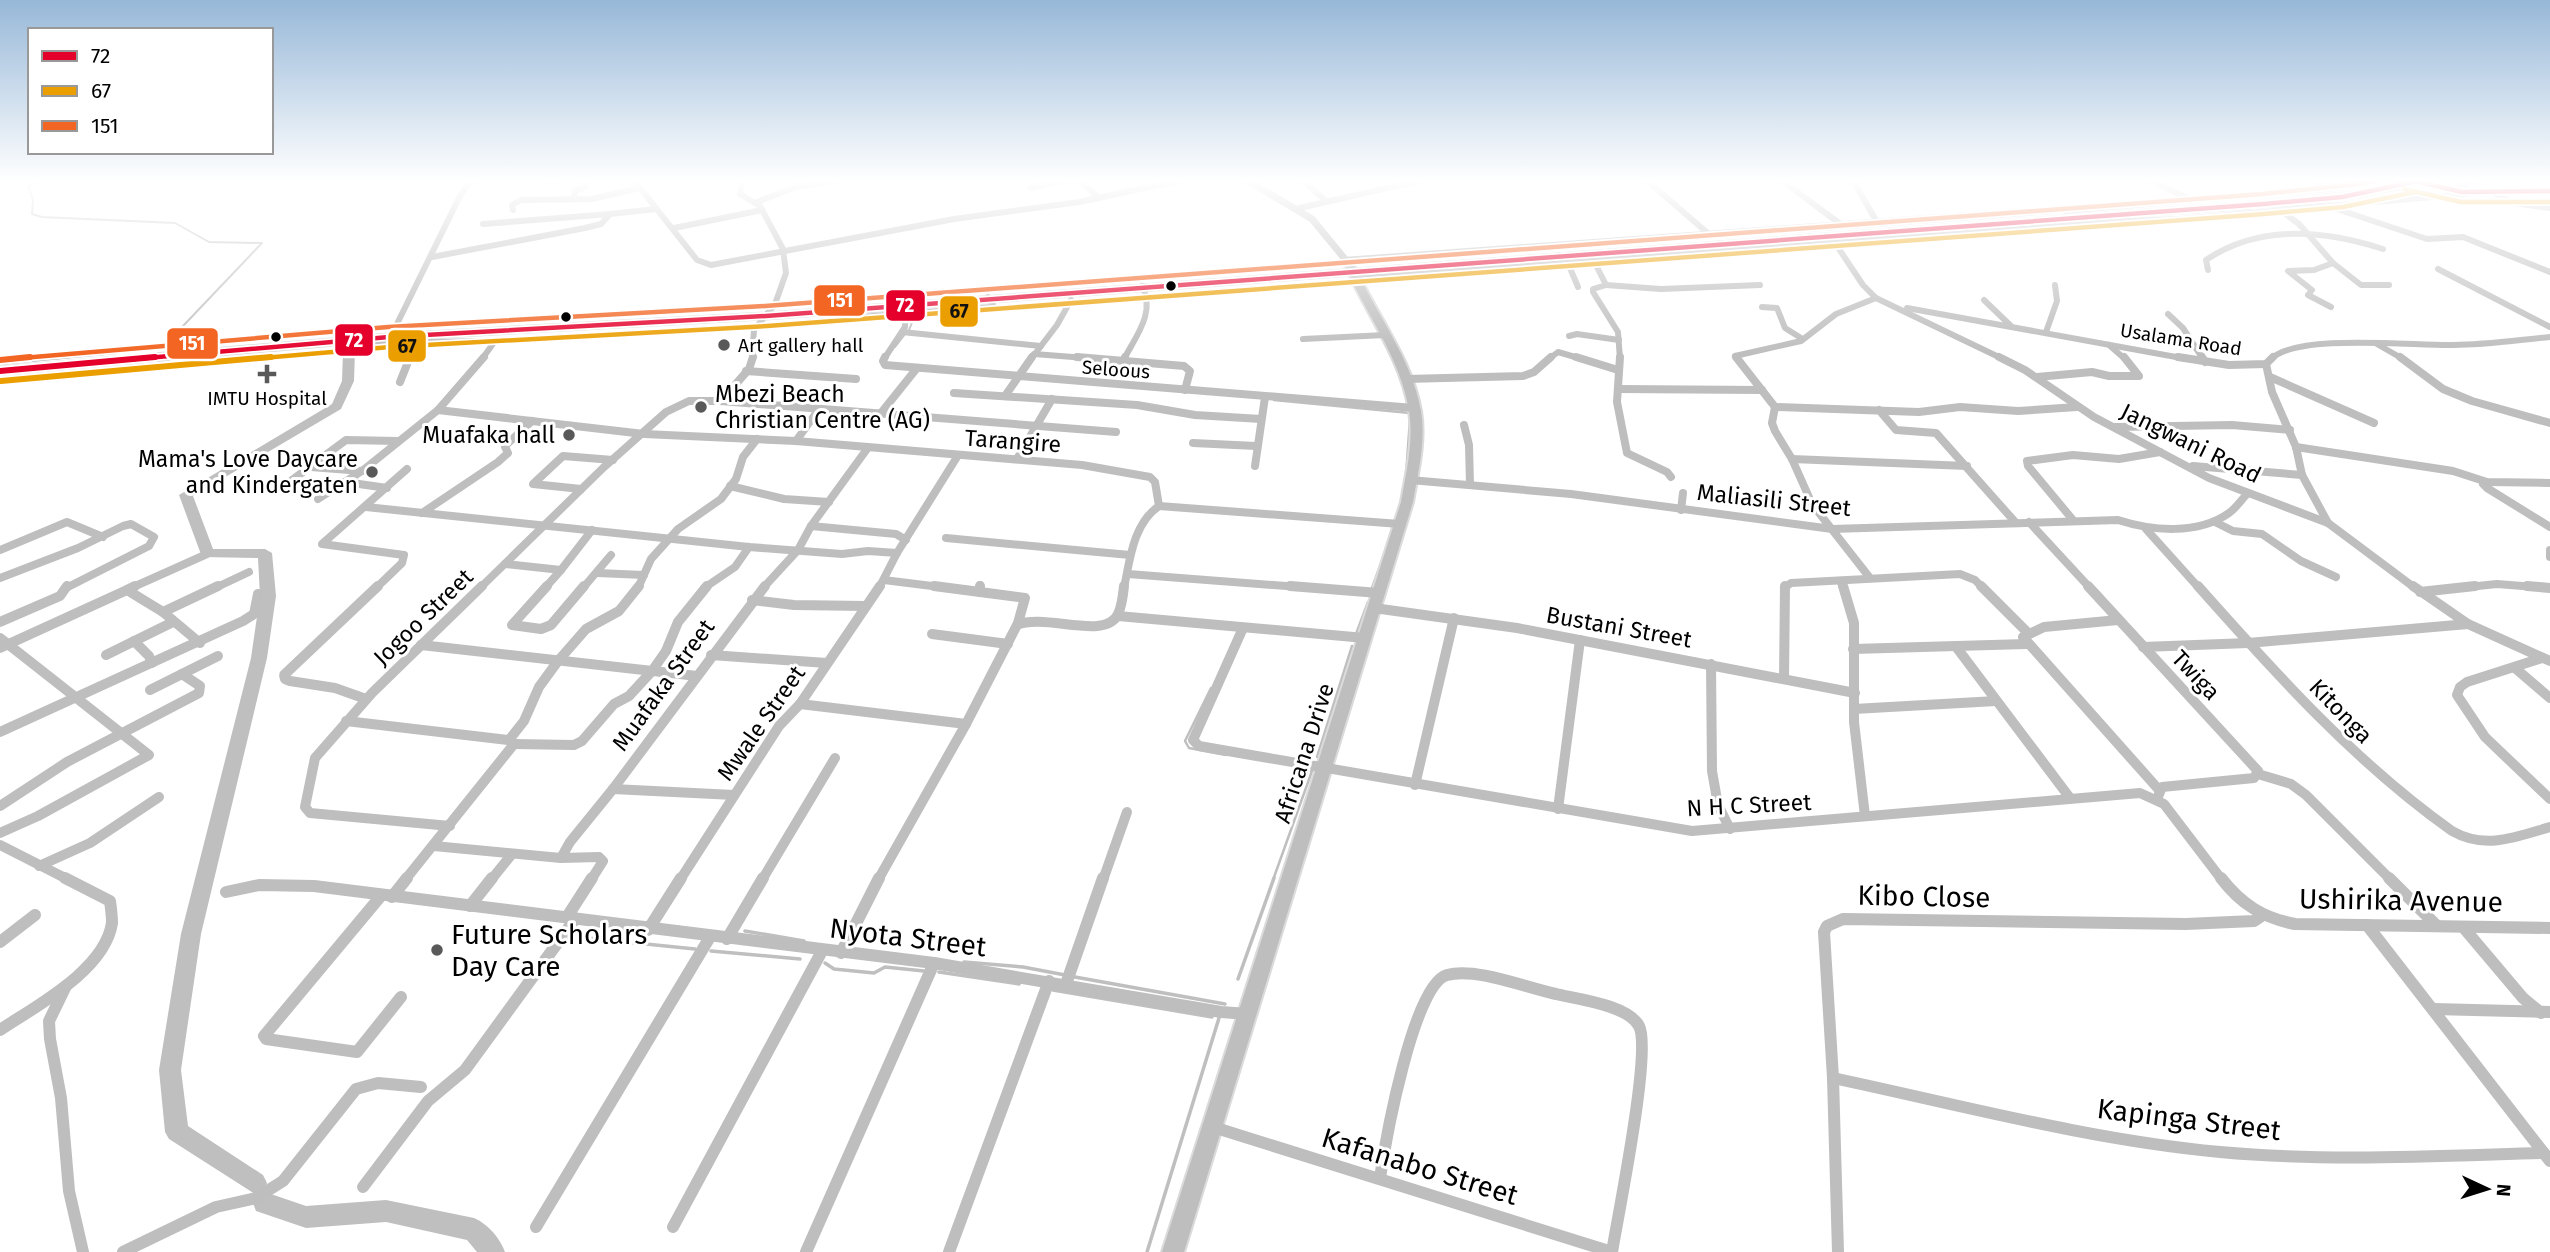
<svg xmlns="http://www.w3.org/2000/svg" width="2550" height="1252" viewBox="0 0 2550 1252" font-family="'Fira Sans',sans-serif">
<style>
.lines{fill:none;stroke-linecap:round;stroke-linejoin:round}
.stream-far2{stroke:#bfbfbf;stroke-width:2}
.stream-far1{stroke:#bfbfbf;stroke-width:2.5}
.stream{stroke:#bfbfbf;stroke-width:3.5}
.river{fill:#bfbfbf;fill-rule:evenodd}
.primary-casing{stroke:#dbdbdb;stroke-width:4}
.trunk-casing{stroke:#dbdbdb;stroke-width:3}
.minor-far3{stroke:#bebebe;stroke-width:6}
.minor-far2{stroke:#bebebe;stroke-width:8}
.minor-far1{stroke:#bebebe;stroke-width:10}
.minor{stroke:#bebebe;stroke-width:12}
.tertiary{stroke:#bebebe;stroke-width:7}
.primary{fill:#bebebe;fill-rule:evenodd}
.trunk{fill:#bebebe;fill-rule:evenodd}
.bus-1-far1-casing{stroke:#fff;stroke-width:8}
.bus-1-casing{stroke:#fff;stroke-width:10}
.bus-2-far1-casing{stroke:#fff;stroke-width:8}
.bus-2-casing{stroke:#fff;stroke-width:10}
.bus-3-far1-casing{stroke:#fff;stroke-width:8}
.bus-3-casing{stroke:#fff;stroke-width:10}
.bus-1-far1{stroke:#e4002b;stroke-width:4.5}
.bus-1{stroke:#e4002b;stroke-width:6}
.bus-2-far1{stroke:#eb9e00;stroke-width:4.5}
.bus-2{stroke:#eb9e00;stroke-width:6}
.bus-3-far1{stroke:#f26522;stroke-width:4.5}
.bus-3{stroke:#f26522;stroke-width:6}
.bus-dot{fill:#000;stroke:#fff;stroke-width:2.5}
.poi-dot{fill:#595959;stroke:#fff;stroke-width:2.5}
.labels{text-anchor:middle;stroke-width:6;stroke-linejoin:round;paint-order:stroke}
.far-street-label{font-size:19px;fill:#000;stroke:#fff}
.far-poi-label{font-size:19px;fill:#000;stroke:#fff;text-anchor:start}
.poi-label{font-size:23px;fill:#000;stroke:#fff;text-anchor:end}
.street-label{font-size:23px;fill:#000;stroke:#fff}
.near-street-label{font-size:28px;fill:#000;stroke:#fff}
.near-poi-label{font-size:28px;fill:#000;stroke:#fff;text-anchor:start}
.line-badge{stroke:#fff;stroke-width:2.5}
.badge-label{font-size:19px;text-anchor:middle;font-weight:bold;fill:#fff}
.pale-badge-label{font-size:19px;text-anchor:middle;font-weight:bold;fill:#111}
</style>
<rect width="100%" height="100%" fill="#fff"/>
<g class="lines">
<g class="stream-far2">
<polyline points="44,179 28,186 33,200 32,214 42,217 175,223 209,242 262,243 183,326 172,339 174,342 200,343 354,330"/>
<polyline points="2272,207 2322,203 2403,189"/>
<polyline points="2064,213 2330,191 2391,179"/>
<polyline points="2157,215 2251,209"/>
<polyline points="1848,228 2054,213"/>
<polyline points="1718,237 1837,229"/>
<polyline points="1430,258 1709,238"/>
<polyline points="1355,262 1422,258"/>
<polyline points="1068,283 1334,264"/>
<polyline points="787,306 953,293"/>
<polyline points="914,308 949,305"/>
<polyline points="786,317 903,310"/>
<polyline points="397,329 764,307"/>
<polyline points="909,330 915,315"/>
<polyline points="895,347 906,333"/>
<polyline points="51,359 117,353"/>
</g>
<g class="stream-far1">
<polyline points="0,364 70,357"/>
<polyline points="0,381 122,369"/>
<polyline points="1274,400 1410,413"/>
<polyline points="1406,475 1410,419"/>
<polyline points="1372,588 1385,552"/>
<polyline points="1356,634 1368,602"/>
<polyline points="1211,688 1185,741 1189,748 1226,755"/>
<polyline points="1317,757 1352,646"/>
<polyline points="1273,880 1312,771 1294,767"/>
</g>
<g class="stream">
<polyline points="745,931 804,941"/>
<polyline points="577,937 695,949"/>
<polyline points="711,951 800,959"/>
<polyline points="964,962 1023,967 1065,975"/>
<polyline points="825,963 834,969 874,973 885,967 924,971"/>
<polyline points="939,972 1019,984"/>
<polyline points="1075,977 1225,1004"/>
<polyline points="1238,979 1274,878"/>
<polyline points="1053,990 1212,1017"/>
<polyline points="1147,1252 1219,1018"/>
</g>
<g class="river">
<polygon points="345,343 355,350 354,381 341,409 193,496 213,549 265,549 272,553 276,596 267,658 201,934 181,1070 188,1126 263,1175 267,1183 263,1191 255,1194 169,1139 165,1132 159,1070 181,934 251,658 260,596 258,558 202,557 179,495 332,404 342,381 343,351 339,347"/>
<path d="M265,1192L306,1206L386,1200L474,1218C488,1224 500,1238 505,1252H477L467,1240L386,1222L306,1228L256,1211L253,1203L256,1195Z"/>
</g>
<defs>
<path id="primary" d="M1346,262L1354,264C1375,313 1412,358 1421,411C1426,441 1418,473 1413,502L1184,1252H1162L1401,502C1406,473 1414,441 1409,411C1401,358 1365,313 1344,264Z"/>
<polygon id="trunk" points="2410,179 2427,179 2361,197 2263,207 766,319 389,340 0,375 0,367 389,334 766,313 2263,201 2361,191"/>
</defs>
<use href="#primary" class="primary-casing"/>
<use href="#trunk" class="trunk-casing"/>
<g class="minor-far3">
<polyline points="633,179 697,260 711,265 954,219 1079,202 1187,179"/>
<polyline points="742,179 740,194 760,206 783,249 786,273 775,304 754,330 752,359"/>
<polyline points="1078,179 1099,198"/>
<polyline points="1301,179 1325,200"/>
<polyline points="1645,179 1710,235"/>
<polyline points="1780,179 1843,226"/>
<polyline points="1852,179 1877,222"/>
<polyline points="2149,179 2187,198"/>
<polyline points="550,182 551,179"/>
<polyline points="1030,188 1073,179"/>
<polyline points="2462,192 2459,187 2479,179"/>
<polyline points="2496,194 2514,203 2550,208"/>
<polyline points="574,199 575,191 585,187 586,181"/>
<polyline points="757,202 796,187 844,179"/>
<polyline points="2334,208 2427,239 2463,237 2550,272"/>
<polyline points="1295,209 1426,179"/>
<polyline points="513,210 512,205 521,200 591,199 640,188"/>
<polyline points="2280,210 2299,224 2333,263 2361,285 2389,285"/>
<polyline points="483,224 610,214"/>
<polyline points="674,228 762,210"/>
<polyline points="1833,240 1863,285 1876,298 2003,359"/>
<polyline points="432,257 585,228 601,224 610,214 656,209"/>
<polyline points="1593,259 1606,285 1593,289 1593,292 1618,332 1620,359"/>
<polyline points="1343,260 2261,194 2376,179"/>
<polyline points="1567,261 1578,287"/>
<polyline points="2438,269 2550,327"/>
<path d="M2208,270L2206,260C2259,224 2324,230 2383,249"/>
<polyline points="1355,278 2048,224 2181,219 2467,194"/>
<polyline points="1606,285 1661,289 1760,285"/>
<polyline points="1984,300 2011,326"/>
<polyline points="1762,307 1777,308 1785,328 1801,338"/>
<polyline points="2331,307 2308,295 2312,290 2288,271 2314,270 2333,263"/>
<polyline points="1907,308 2187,359"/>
<polyline points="2168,314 2183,328 2203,359"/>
<polyline points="860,317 991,307 993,305 988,297"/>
<polyline points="394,330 460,196 472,179"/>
<polyline points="902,332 1041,346"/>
<polyline points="2046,332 2057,301 2055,285"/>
<polyline points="1569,336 1577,334 1619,340"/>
<polyline points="1303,339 1385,335"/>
<polyline points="417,342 495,341 482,359"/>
<polyline points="361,344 417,340"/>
<polyline points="2377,344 2403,359"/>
<polyline points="2109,345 2125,359"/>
<polyline points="1034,354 1099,359"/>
<polyline points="409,359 417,339"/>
<polyline points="884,359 905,327 906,305"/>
<polyline points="1031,359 1057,325 1071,300"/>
<path d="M1124,359C1136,336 1156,312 1142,286"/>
<polyline points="1549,359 1558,352 1582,359"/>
<polyline points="1737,359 1735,356 1801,341 1836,314 1876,298"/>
<path d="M2271,359C2298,333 2413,346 2453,345C2485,345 2518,340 2550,337"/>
</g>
<g class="minor-far2">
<polyline points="484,357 438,410 644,434 796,441 1082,465 1150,477 1155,482 1159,506"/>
<polyline points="885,357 883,361 885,365 1414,408"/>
<polyline points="1077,357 1184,366 1190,371 1185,390"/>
<polyline points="1576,357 1618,370"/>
<polyline points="1620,357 1617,402 1627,453 1667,472 1671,477"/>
<polyline points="1736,357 1775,407 1772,423 1775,431 1792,459 1812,504 1870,578"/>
<polyline points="1999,357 2025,370 2094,417 2209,478 2328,523 2415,588"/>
<polyline points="2178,357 2229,365 2266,364 2273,357"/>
<polyline points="2202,357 2205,362"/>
<polyline points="2400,357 2443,389 2472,401 2550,423"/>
<polyline points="1124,360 1125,357"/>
<polyline points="2266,364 2272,392 2296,447 2302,475 2328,523"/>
<polyline points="746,371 856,379"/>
<polyline points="2037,377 2092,372 2109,376 2139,376 2124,357"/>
<polyline points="2270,377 2374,423"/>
<polyline points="1406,379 1523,376 1534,372 1551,357"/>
<polyline points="400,382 410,357"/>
<polyline points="1618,389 1762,390"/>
<polyline points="954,393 1137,405 1195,415 1261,419"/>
<polyline points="1005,396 1032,357"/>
<polyline points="721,401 749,369 753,357"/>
<polyline points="1775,407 1919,412 1960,407 2018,411 2077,407"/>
<polyline points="1879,410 1896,430 1936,433 2016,523"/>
<polyline points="881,413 917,368"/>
<polyline points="1464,425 1469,445 1470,485"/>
<polyline points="2114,427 2232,425 2290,430"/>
<polyline points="796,441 819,409"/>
<polyline points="1193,443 1256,446"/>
<polyline points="2296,447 2453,471 2487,482 2550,483"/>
<polyline points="1017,459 1052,399"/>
<polyline points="1792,459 1967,466"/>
<polyline points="1255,466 1265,397"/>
<polyline points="2193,466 2302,475"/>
<polyline points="311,467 362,471"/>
<path d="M1410,480L1571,494L1832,529L2118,520C2152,531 2198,535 2229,513C2236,508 2242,499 2248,493"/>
<polyline points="345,482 387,488"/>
<polyline points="2485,482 2483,484 2487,488 2550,527"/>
<polyline points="284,486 346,440 398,441"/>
<polyline points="730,486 784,499 829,502"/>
<polyline points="581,489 533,484 563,456 613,460"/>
<polyline points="318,499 362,471 438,410"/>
<polyline points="1159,506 1400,524"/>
<polyline points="366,507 749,547 842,554 868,551 897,553"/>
<polyline points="1681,510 1683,493"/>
<polyline points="422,513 498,462 508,453 505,447 507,444 532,421"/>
<polyline points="2073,520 2028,466 2027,461 2073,455 2119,459 2160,452"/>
<polyline points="2029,522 2090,588"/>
<polyline points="2215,522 2233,531 2262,534 2301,561 2336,577"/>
<polyline points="811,526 896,534 906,540"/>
<polyline points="2146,529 2199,588"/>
<polyline points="946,538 1130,555"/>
<polyline points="0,550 67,522 103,537"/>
<polyline points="2550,550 2550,557"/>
<polyline points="505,564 561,570 545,588"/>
<polyline points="561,570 592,530"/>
<polyline points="597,573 644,575"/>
<polyline points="1128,574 1313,588"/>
<polyline points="0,578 78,548 123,526 131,524 154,537 149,546 66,588"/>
<polyline points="884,580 948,588"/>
<polyline points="1840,581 1844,588"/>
<polyline points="980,585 980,588"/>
<polyline points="131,588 207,554"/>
<polyline points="215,588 249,572"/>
<polyline points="376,588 402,563 404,555 322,544 407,469"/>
<polyline points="480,588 603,468 666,412 689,401 721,401 1116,432"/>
<polyline points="583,588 611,555"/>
<polyline points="638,588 651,559 678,529 721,499 736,479 743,457 757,439"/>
<polyline points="704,588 735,567 749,547"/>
<polyline points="763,588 798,550 811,526 867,449"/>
<polyline points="879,588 897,553 957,457"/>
<path d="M1124,588C1130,559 1133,524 1159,506"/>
<polyline points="1784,588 1791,583 1960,574 1975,580 1983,588"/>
<polyline points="2459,588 2497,584 2550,588"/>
</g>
<g class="minor-far1">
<polyline points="547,586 512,625 541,629 551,625 584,586"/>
<polyline points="934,586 980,592"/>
<polyline points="980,586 980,592 1025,598 1018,623"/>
<polyline points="1290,586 1379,593"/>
<polyline points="1843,586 1854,623 1854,722 1865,816"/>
<polyline points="1981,586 2029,634"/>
<polyline points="2088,586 2258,771 2254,778 2162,787 2157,799"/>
<path d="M2198,586C2276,674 2356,763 2452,831C2485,850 2516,837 2550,827"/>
<polyline points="2413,586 2468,624 2550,661"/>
<polyline points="2527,586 2550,588"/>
<polyline points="127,590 135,586"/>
<polyline points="2420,592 2475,586"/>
<polyline points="752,600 794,605 865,606"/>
<polyline points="1374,608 1517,628 1855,693"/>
<polyline points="163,612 218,586"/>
<polyline points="1118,616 1365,638"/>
<polyline points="2118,620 2044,627 2023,637 2160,791"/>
<polyline points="0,622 60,596 67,586"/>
<polyline points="1243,628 1193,740 1199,746 1692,831 2140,793 2164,804 2222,880"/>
<polyline points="932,634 1008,644"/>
<polyline points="0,638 149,755 38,816 0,833"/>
<polyline points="134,641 149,656 152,663"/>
<polyline points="421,645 697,676"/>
<polyline points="2143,647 2248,643 2468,624"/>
<polyline points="0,648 127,590 163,612 200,643"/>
<polyline points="1957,648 2070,798"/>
<polyline points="1853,649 2026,644"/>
<polyline points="106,655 173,622"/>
<polyline points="711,655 827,663"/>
<polyline points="2542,658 2467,682 2460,687 2457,695 2485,737 2550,799"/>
<polyline points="1711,664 1712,771 1718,805 1730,829"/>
<polyline points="2515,668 2550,698"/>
<polyline points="1784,679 1785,586"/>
<polyline points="150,690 218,656"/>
<polyline points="366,699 335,688 290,681 285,679 284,675 378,586"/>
<polyline points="800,704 966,724"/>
<polyline points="1854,709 1996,701"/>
<polyline points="346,721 508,740 514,744 405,880"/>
<polyline points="0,732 243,621 254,614 258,594"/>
<polyline points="509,740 524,721 539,687 558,661 586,629 619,611 639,586"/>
<polyline points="514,744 574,745 582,741 614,704 629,696 652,671 666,651 678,622 707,586"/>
<polyline points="2258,774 2291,784 2306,795 2391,880"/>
<polyline points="1415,785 1454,618"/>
<polyline points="613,789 734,795"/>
<polyline points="0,806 67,762 199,693 200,686 182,674"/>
<polyline points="1558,809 1580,640"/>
<polyline points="450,826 310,813 305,807 315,758 372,693 482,586"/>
<polyline points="0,845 69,880"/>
<polyline points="434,846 561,858"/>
<polyline points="39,866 90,843 159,797"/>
<polyline points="491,880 512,854"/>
<polyline points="591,880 603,861 599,857 561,858 570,842 613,789 765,586"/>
<polyline points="680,880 779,726 800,704 880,586"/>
<polyline points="762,880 835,758"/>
<path d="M878,880L966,724L1017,625C1045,613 1106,641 1118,614C1122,606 1123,595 1124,586"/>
<polyline points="1103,880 1127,812"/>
</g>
<g class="minor">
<path d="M2221,878C2241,904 2263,918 2295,924L2550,928"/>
<polyline points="2389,878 2437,926"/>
<polyline points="226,892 259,885 314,886 934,963 1221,1012 1248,1014"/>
<polyline points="380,897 264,1036 266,1039 357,1052 401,997"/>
<polyline points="392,897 407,878"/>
<polyline points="470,906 492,878"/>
<polyline points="567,917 592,878"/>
<polyline points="2367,925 2550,1161"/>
<polyline points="2463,927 2523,998 2541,1013"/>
<polyline points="648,930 681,878"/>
<polyline points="727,939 763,878"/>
<polyline points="0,942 35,915"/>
<polyline points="841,953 879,878"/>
<polyline points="1066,984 1103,878"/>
<polyline points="66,986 49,1021 50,1039 61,1098 69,1191 83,1252"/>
<polyline points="2434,1009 2550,1012"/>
<path d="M0,1030C36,1006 105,970 112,923C112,916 111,908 110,901L65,878"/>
<path d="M1833,1078C1960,1105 2090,1140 2220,1152C2327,1162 2436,1156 2544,1153"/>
<polyline points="1213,1127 1612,1252"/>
<path d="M1380,1178C1385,1144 1413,984 1447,975C1476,967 1527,988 1556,994C1577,999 1628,1005 1639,1026C1652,1050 1618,1215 1612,1252"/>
<polyline points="363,1187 428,1101 465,1070 575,919"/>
<polyline points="536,1227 710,937"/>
<polyline points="673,1227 822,951"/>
<polyline points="123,1252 216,1207 256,1198 283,1181 356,1089 378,1083 421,1087"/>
<polyline points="806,1252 934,963"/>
<polyline points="949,1252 1049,981"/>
<polyline points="1838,1252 1833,1078 1824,932 1827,926 1843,919 2186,924 2254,921 2263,915"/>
</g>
<g class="tertiary">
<polyline points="1245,179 1312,219 1349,264"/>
<polyline points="2406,179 2462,192 2550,191"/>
</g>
<use href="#primary" class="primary"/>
<use href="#trunk" class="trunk"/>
<defs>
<g id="bus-1-far1">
<polyline points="2406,179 2462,192 2550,191"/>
<polyline points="135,359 389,337 766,316 2263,204 2342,197 2413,182"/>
</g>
<polyline id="bus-1" points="0,371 155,357"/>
<g id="bus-2-far1">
<polyline points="2404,189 2461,202 2550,202"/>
<polyline points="251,359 390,347 767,326 2264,214 2343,207 2415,192"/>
</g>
<polyline id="bus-2" points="1,381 271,357"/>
<polyline id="bus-3-far1" points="10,359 388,327 765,306 2262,194 2359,184 2378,179"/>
<polyline id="bus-3" points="0,360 30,357"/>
</defs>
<use href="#bus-1-far1" class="bus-1-far1-casing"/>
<use href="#bus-1" class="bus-1-casing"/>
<use href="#bus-2-far1" class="bus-2-far1-casing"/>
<use href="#bus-2" class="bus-2-casing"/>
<use href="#bus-3-far1" class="bus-3-far1-casing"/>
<use href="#bus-3" class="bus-3-casing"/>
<use href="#bus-1-far1" class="bus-1-far1"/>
<use href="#bus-1" class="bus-1"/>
<use href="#bus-2-far1" class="bus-2-far1"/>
<use href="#bus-2" class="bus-2"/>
<use href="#bus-3-far1" class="bus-3-far1"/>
<use href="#bus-3" class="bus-3"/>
</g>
<linearGradient id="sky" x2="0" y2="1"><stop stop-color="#97b8d8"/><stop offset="0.51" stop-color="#fff"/><stop offset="1" stop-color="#fff" stop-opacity="0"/></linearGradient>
<rect width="2550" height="354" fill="url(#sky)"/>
<g class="bus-dot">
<circle cx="1171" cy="286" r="6"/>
<circle cx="566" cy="317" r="6"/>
<circle cx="276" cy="337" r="6"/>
</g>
<g class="poi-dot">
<circle cx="724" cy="345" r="7"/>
<path d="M263.5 363.5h7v7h7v7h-7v7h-7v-7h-7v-7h7z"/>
<circle cx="701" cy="407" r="7"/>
<circle cx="569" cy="435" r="7"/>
<circle cx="372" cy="472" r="7"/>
<circle cx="437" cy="950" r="7"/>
</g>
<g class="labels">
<g class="far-street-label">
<text transform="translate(2181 339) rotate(9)" y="7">Usalama Road</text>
<text transform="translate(1116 369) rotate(4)" y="7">Seloous</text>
</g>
<g class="far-poi-label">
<text x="738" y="352">Art gallery hall</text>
<text x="267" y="405" text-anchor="middle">IMTU Hospital</text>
</g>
<g class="poi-label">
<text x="715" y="402" text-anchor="start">Mbezi Beach<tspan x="715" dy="26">Christian Centre (AG)</tspan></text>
<text x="555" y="443">Muafaka hall</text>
<text x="358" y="467">Mama's Love Daycare<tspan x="358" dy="26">and Kindergaten</tspan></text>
</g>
<g class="street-label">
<text transform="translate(1013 441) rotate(4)" y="8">Tarangire</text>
<text transform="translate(2191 443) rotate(26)" y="8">Jangwani Road</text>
<text transform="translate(1774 500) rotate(6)" y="8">Maliasili Street</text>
<text transform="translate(423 617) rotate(-44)" y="8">Jogoo Street</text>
<text transform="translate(1619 627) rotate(10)" y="8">Bustani Street</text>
<text transform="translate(2196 675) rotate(47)" y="8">Twiga</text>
<text transform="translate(663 685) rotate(-54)" y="8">Muafaka Street</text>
<text transform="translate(2341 711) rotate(46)" y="8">Kitonga</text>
<text transform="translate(761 723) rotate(-55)" y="8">Mwale Street</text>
<text transform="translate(1304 753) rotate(-72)" y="8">Africana Drive</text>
<text transform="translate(1749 805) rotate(-3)" y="8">N H C Street</text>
</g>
<g class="near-street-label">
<text transform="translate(1924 896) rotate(1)" y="10">Kibo Close</text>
<text transform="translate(2401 900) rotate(1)" y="10">Ushirika Avenue</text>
<text transform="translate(908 937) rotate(7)" y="10">Nyota Street</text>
<text transform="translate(2189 1119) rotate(7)" y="10">Kapinga Street</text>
<text transform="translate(1420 1166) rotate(17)" y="10">Kafanabo Street</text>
</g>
<g class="near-poi-label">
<text x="451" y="944">Future Scholars<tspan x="451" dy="32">Day Care</tspan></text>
</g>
</g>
<g class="line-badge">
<rect x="813" y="284" width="53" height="33" rx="7" fill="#f26522"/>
<rect x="885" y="289" width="41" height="33" rx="7" fill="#e4002b"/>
<rect x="939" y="295" width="40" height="33" rx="7" fill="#eb9e00"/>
<rect x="334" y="323" width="40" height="34" rx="7" fill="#e4002b"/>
<rect x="166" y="327" width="53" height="33" rx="7" fill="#f26522"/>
<rect x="387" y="329" width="40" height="34" rx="7" fill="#eb9e00"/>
</g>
<g class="badge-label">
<text x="840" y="307">151</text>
<text x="905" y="312">72</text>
<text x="354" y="347">72</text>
<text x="192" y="350">151</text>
</g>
<g class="pale-badge-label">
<text x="959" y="318">67</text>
<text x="407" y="353">67</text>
</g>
<rect x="28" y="28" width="245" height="126" fill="#ffffff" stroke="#999999" stroke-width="2"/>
<rect x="42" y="51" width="35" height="10" fill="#e4002b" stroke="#999999" stroke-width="2"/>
<text x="91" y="63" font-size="21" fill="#000000">72</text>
<rect x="42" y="86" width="35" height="10" fill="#eb9e00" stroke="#999999" stroke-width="2"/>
<text x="91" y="98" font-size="21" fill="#000000">67</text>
<rect x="42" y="121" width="35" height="10" fill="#f26522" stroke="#999999" stroke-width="2"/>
<text x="91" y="133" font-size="21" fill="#000000">151</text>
<g transform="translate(2487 1189) rotate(94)" stroke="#ffffff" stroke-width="5" paint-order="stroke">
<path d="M0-5L12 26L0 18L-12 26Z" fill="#000000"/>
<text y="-10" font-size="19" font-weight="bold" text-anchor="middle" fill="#000000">N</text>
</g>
</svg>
